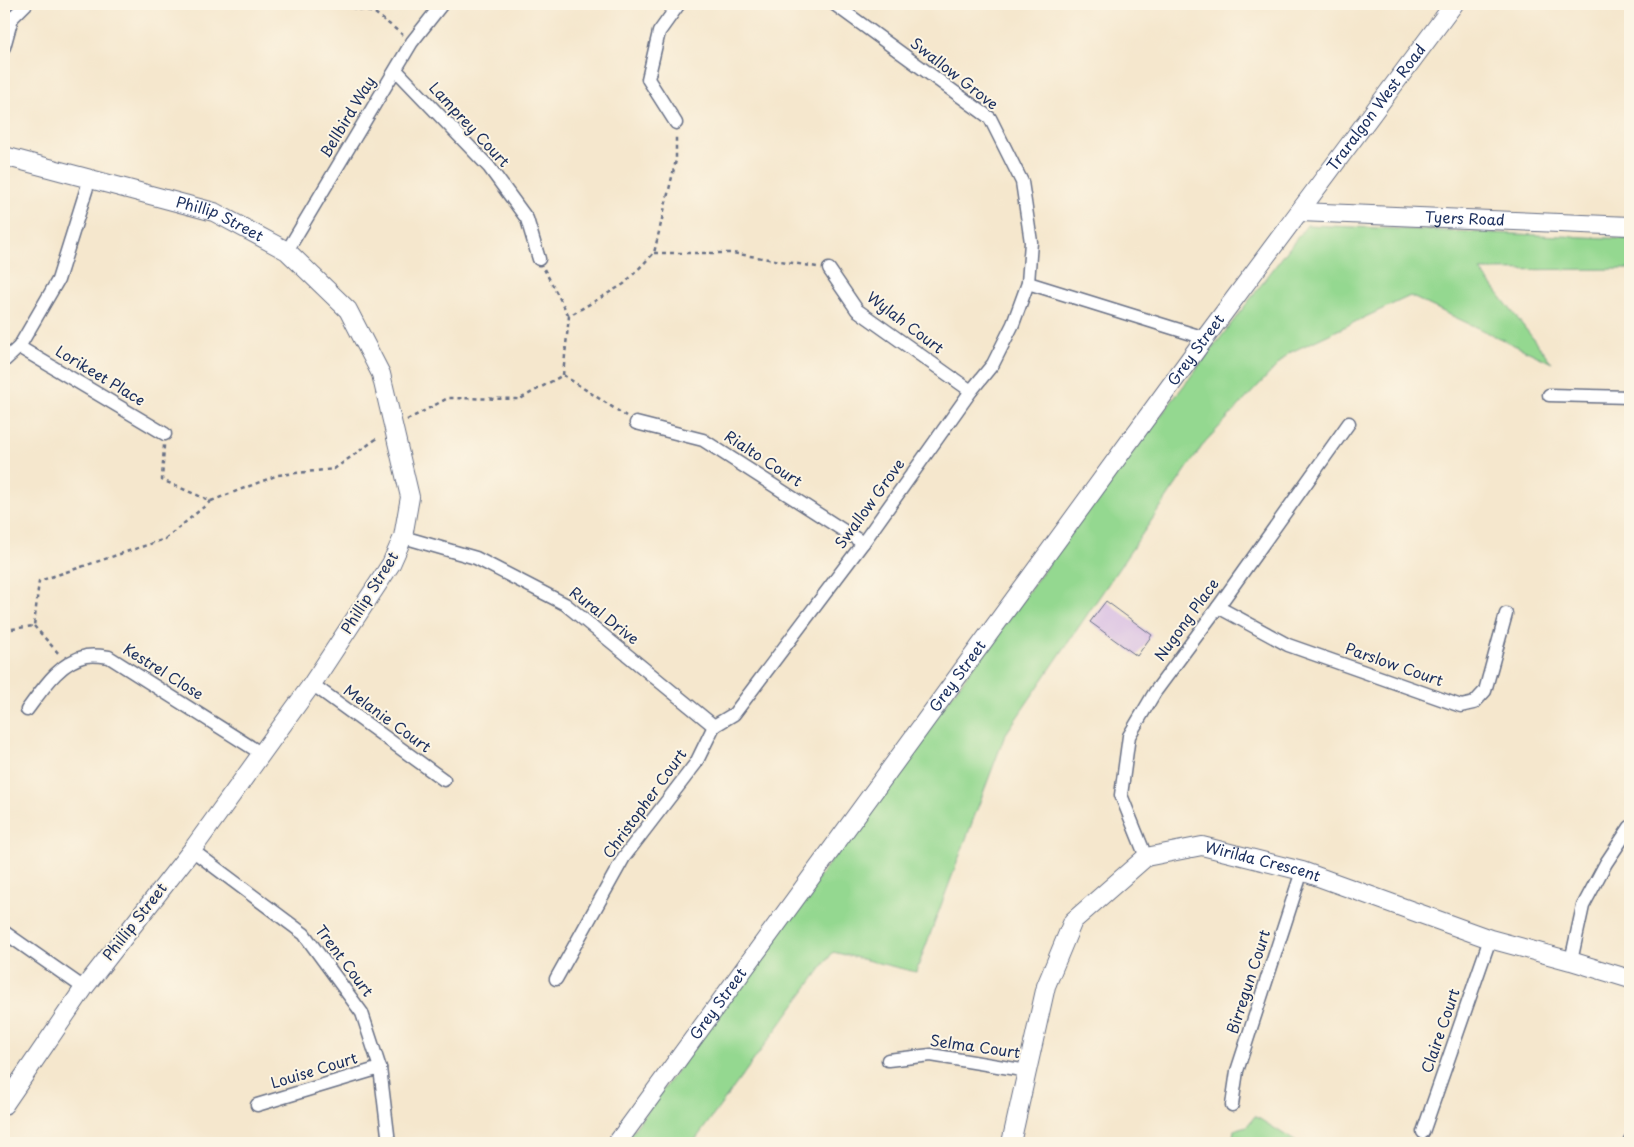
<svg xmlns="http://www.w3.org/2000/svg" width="1634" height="1147" viewBox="0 0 1634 1147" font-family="'Playpen Sans',sans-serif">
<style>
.green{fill:#94d890;stroke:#588477}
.building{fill:#d2b5e3}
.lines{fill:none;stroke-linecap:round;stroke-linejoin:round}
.street-casing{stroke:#676f85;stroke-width:15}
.secondary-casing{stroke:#676f85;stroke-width:20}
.path{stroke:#676f85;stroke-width:2.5;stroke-dasharray:4 4;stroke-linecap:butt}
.street{stroke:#fff;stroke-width:12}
.secondary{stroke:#fff;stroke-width:18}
.labels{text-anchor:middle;stroke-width:4;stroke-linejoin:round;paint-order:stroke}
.street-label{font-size:15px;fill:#1b2f5e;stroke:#fcf5e5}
</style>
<rect width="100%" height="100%" fill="#fcf5e5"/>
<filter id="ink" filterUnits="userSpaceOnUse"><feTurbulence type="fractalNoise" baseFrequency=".02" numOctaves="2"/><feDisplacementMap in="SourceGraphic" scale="10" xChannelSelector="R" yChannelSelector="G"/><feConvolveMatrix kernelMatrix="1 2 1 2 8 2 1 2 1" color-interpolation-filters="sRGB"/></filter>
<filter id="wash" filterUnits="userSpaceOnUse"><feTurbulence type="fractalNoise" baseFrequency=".0096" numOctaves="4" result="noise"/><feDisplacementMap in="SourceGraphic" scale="20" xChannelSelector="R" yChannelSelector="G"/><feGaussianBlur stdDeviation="1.12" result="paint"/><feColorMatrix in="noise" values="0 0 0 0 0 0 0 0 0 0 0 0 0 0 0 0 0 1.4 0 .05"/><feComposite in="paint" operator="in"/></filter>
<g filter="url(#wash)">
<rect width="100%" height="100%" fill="#f5e7cd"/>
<g class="green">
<polygon points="1307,225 1630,239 1630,269 1480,270 1552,363 1410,296 1289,353 1205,442 1005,735 916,972 833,952 693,1143 624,1143 1083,517"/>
<polygon points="1255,1116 1298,1143 1232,1143 1234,1130 1247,1126"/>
</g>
<g id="blocks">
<polygon class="building" points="1106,601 1152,635 1137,656 1090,622"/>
</g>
</g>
<g filter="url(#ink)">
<use href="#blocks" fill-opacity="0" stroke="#676f85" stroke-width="1"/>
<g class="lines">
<defs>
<g id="street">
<polyline points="4,47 12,18 26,4"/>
<polyline points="396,70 489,167 527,219 539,259"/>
<polyline points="676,123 648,79 659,32 679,4"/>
<polyline points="287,251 412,42 442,4"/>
<polyline points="829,269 857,310 971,391"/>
<polyline points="1028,283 1205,338"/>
<polyline points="19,347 165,434"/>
<polyline points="4,361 19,347 58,280 90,178"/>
<polyline points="1549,395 1630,397"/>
<polyline points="636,423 703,440 863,543"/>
<polyline points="403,537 476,558 565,604 714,726"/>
<polyline points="1218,607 1288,645 1461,706 1474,703 1485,691 1506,614"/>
<polyline points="312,684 444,780"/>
<path d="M27,710C42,690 59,662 86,656C93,655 102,656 109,657L262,754"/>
<polyline points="714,726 734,714 863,543 971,391 993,364 1013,324 1028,283 1031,242 1022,182 990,118 834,4"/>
<polyline points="192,850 304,934 362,1013 380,1068 389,1143"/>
<polyline points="1146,857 1121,795 1129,736 1155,692 1218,607 1349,423"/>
<polyline points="4,932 84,988"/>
<polyline points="1571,961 1583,906 1606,863 1630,827"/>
<polyline points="556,979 624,857 696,763 714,726"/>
<polyline points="888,1060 931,1055 1028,1071"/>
<polyline points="257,1105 380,1068"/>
<polyline points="1232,1105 1237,1071 1302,871"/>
<polyline points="1423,1132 1490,939"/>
<polyline points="1629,1143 1630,1140"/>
</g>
<g id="secondary">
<path id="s1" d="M4,156L214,212L287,251L348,310L381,374L410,497L403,537L391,564L312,684L192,850L84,988L4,1105"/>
<path id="s2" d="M1300,212L1630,226"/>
<path id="s3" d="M617,1143L1205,338L1454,4"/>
<path id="s4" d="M1011,1143L1046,986L1073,921L1146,857L1202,846L1302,871L1490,939L1571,961L1630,979"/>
</g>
</defs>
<use href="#street" class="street-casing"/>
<use href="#secondary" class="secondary-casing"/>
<g class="path">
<polyline points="336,4 375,13 403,35"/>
<polyline points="654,253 732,253 817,267"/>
<polyline points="544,269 569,316"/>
<polyline points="563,375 569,316 624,284 654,253 676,160 676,136"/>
<polyline points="407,420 448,398 520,399 563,375 626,416"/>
<polyline points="211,501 278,475 334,469 379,437"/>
<polyline points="34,626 60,655"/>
<polyline points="4,630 34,626 39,581 165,539 211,501 162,480 164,445"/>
</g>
<use href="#street" class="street"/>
<use href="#secondary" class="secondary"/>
</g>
</g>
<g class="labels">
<g class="street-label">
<text transform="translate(954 74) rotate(38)" y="5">Swallow Grove</text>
<text dy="5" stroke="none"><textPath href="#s3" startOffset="1284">Traralgon West Road</textPath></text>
<text transform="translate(348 117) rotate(-59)" y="5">Bellbird Way</text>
<text transform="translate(469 125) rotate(47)" y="5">Lamprey Court</text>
<text dy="5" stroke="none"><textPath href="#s2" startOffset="165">Tyers Road</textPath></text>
<text dy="5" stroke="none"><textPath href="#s1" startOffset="225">Phillip Street</textPath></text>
<text transform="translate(905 323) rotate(37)" y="5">Wylah Court</text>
<text dy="5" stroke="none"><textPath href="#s3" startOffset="982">Grey Street</textPath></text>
<text transform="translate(100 376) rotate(31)" y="5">Lorikeet Place</text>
<text transform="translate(763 459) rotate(33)" y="5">Rialto Court</text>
<text transform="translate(870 504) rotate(-54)" y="5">Swallow Grove</text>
<text transform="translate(370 593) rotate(-58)" y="5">Phillip Street</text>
<text transform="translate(604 616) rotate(38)" y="5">Rural Drive</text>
<text transform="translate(1187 620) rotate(-54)" y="5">Nugong Place</text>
<text transform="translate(1394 665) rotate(19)" y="5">Parslow Court</text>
<text transform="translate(163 672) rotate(32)" y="5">Kestrel Close</text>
<text dy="5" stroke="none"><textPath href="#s3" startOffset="578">Grey Street</textPath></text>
<text transform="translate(387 719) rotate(36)" y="5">Melanie Court</text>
<text transform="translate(645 804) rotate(-54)" y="5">Christopher Court</text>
<text dy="5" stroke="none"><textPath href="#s4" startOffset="448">Wirilda Crescent</textPath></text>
<text transform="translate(135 922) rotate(-52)" y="5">Phillip Street</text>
<text transform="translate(344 961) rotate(53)" y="5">Trent Court</text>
<text transform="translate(1249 982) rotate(-72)" y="5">Birregun Court</text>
<text dy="5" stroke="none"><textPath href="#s3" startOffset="172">Grey Street</textPath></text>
<text transform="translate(1441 1031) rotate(-71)" y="5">Claire Court</text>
<text transform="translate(975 1047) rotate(8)" y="5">Selma Court</text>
<text transform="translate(314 1071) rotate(-17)" y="5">Louise Court</text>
</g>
</g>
<rect width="1634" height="1147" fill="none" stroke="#fcf5e5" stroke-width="20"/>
</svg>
